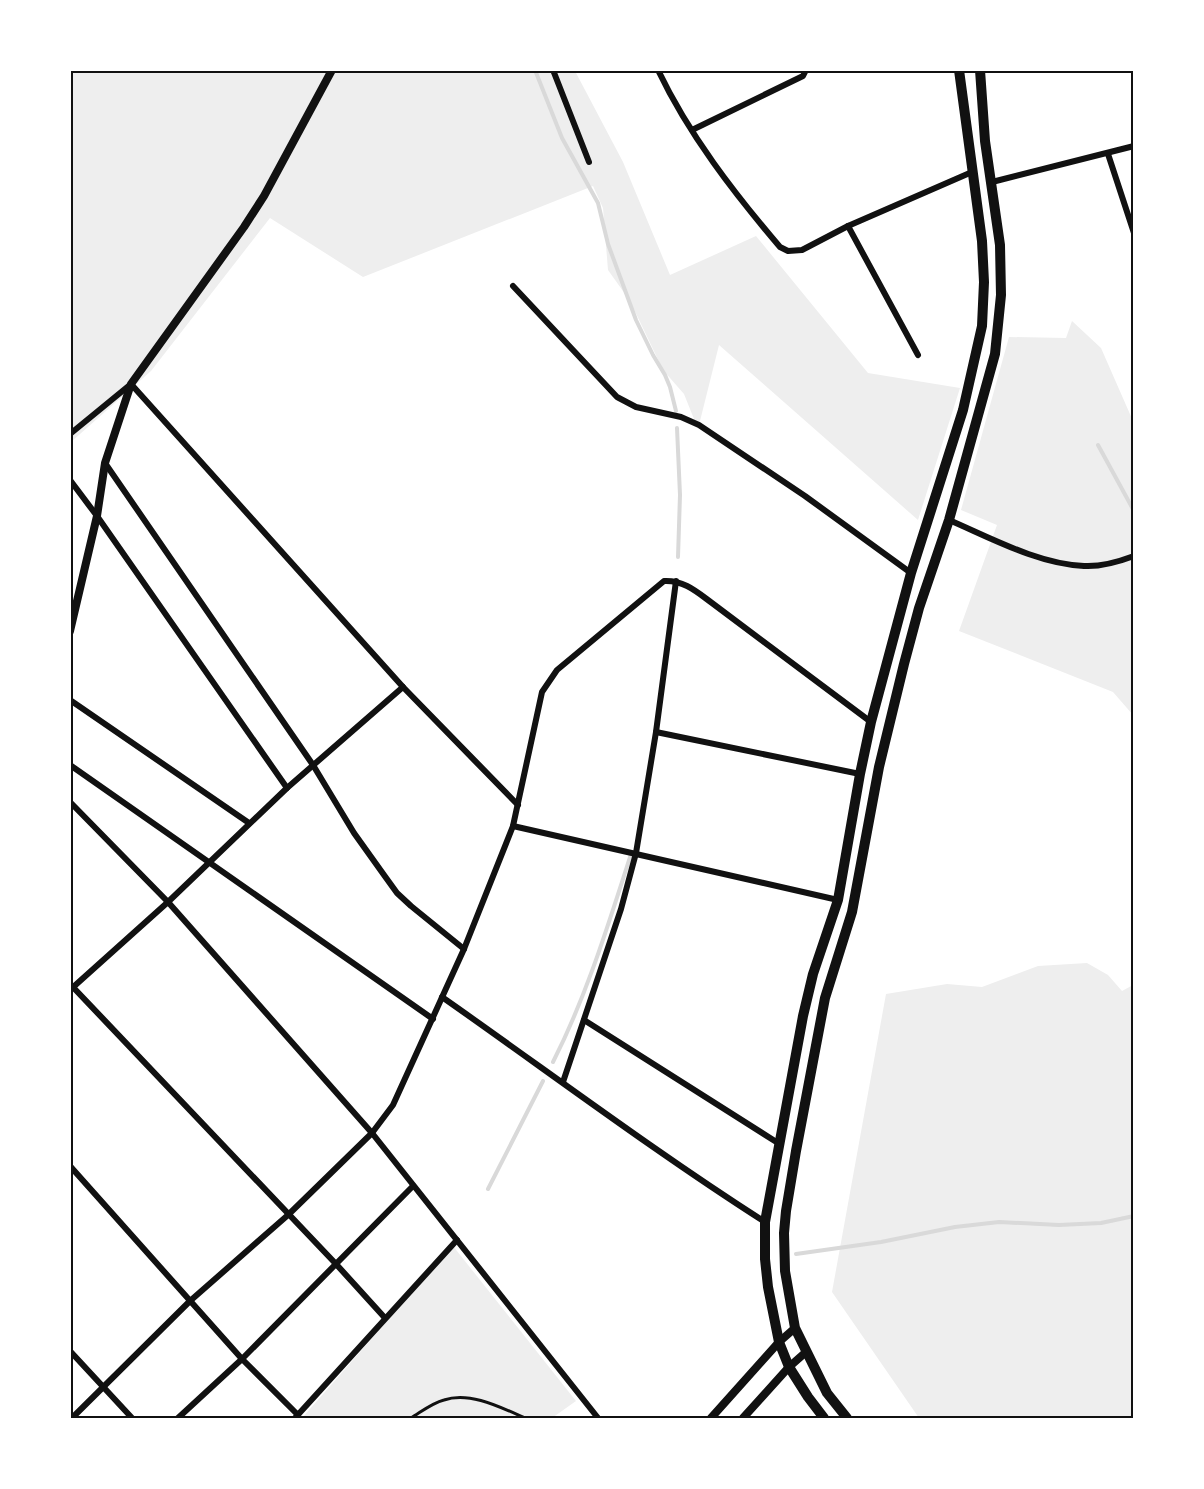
<svg xmlns="http://www.w3.org/2000/svg" width="1204" height="1489" viewBox="0 0 1204 1489" font-family="Manrope,sans-serif">
<style>
.green{fill:#eee}
.lines{fill:none;stroke-linecap:round;stroke-linejoin:round}
.stream{stroke:#d9d9d9;stroke-width:4}
.service{stroke:#111;stroke-width:3}
.minor{stroke:#111;stroke-width:6}
.tertiary{stroke:#111;stroke-width:8}
.primary{stroke:#111;stroke-width:10}
.neatline{fill:none;stroke:#111;stroke-width:2}
</style>
<rect width="100%" height="100%" fill="#fff"/>
<g class="green">
<polygon points="71,71 575,71 623,162 670,275 756,236 868,373 960,388 918,520 719,345 698,429 684,394 663,370 630,301 608,270 603,208 593,186 363,277 270,218 151,371 71,442"/>
<polygon points="1072,321 1101,348 1133,421 1133,715 1113,692 959,631 997,525 961,510 1009,337 1066,338"/>
<polygon points="1087,963 1108,975 1122,991 1133,985 1133,1418 919,1418 832,1292 886,994 947,984 982,987 1038,966"/>
<polygon points="453,1246 576,1401 552,1418 302,1418"/>
</g>
<g class="lines">
<g class="stream">
<polyline points="535,70 562,138 598,203 608,244 636,320 653,355 665,375 670,387 676,411"/>
<polyline points="677,428 680,495 678,557"/>
<polyline points="1098,445 1134,511"/>
<path d="M553,1062C587,995 608,925 631,854"/>
<polyline points="488,1189 543,1081"/>
<polyline points="796,1254 881,1242 955,1227 999,1222 1059,1225 1101,1223 1134,1216"/>
</g>
<path class="service" d="M411,1418C421,1412 432,1403 444,1400C470,1391 502,1408 525,1418"/>
<g class="minor">
<polyline points="553,70 589,162"/>
<path d="M658,70C689,135 734,193 780,247L788,251L802,250L848,226L972,172"/>
<polyline points="692,130 803,76 806,70"/>
<polyline points="1108,154 1134,233"/>
<polyline points="992,182 1134,146"/>
<polyline points="848,226 918,355"/>
<polyline points="513,286 617,397 636,407 681,417 699,425 805,496 911,573"/>
<polyline points="70,434 131,384 403,687 518,805"/>
<polyline points="105,463 313,765 354,833 384,875 397,893 411,906 464,949"/>
<polyline points="70,480 97,516 287,788"/>
<path d="M949,520C991,538 1038,564 1084,566C1101,567 1118,562 1134,556"/>
<polyline points="70,700 249,823"/>
<polyline points="656,732 860,774"/>
<polyline points="70,765 433,1019"/>
<polyline points="70,802 168,902 372,1133 598,1418"/>
<polyline points="513,826 838,900"/>
<polyline points="70,984 336,1264 385,1318"/>
<polyline points="71,989 168,902 287,788 403,687"/>
<path d="M442,997C549,1072 654,1151 765,1222"/>
<polyline points="584,1020 778,1143"/>
<polyline points="563,1082 621,909 636,853 656,732 676,581"/>
<polyline points="70,1166 242,1359 298,1415"/>
<polyline points="70,1351 132,1418"/>
<path d="M72,1418L190,1301L288,1215L372,1133L393,1105L464,949L513,826L542,692L557,670L664,581C684,580 697,592 712,603L871,722"/>
<polyline points="178,1418 242,1359 413,1186"/>
<polyline points="295,1418 457,1240"/>
</g>
<g class="tertiary">
<polyline points="70,631 97,516 105,463 131,384 244,227 264,196 332,70"/>
<polyline points="711,1418 779,1342 795,1328"/>
<polyline points="743,1418 789,1367 806,1352"/>
</g>
<g class="primary">
<polyline points="824,1418 808,1397 789,1367 779,1342 768,1287 765,1259 765,1222 803,1016 813,974 838,900 860,774 871,722 911,573 963,410 982,326 984,282 982,241 959,70"/>
<polyline points="847,1418 827,1393 795,1328 785,1271 784,1233 786,1211 796,1151 825,998 852,912 879,767 904,664 919,608 949,520 995,354 1001,295 1000,245 985,141 980,70"/>
</g>
</g>
<rect width="1204" height="1489" fill="none" stroke="#ffffff" stroke-width="144"/>
<rect x="72" y="72" width="1060" height="1345" class="neatline"/>
</svg>
